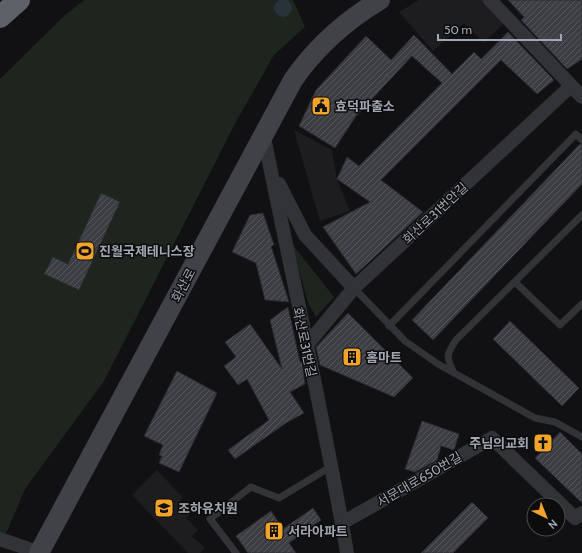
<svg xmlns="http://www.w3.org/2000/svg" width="582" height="553" viewBox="0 0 582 553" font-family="Cabin,'Noto Sans KR',sans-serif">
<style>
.built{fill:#1d1d1f}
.park{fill:#1d251e}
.water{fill:#293238}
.building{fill:url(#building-hatch);stroke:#2b2b2f}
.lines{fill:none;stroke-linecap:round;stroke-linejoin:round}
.lane{stroke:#323337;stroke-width:7}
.street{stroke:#323337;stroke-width:14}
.secondary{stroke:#404247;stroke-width:20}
.highway{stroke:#5e6168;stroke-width:22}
.labels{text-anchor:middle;stroke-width:3;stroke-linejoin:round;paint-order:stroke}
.poi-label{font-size:13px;font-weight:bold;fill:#a2a8b3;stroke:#0c0c0d;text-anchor:start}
.street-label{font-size:13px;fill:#a2a8b3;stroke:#0c0c0d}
</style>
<defs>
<pattern id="building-hatch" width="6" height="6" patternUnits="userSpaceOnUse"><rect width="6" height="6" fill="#3d3e43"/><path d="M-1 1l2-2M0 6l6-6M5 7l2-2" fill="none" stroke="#56575c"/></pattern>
</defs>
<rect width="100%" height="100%" fill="#111113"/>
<g class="built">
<polygon points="419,0 484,0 504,23 484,43 464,23 433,51 399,12"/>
<polygon points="294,130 332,150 337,179 350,211 320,221"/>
<polygon points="157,470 183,498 178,502 190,514 186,518 198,530 192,536 205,548 200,553 188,553 132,495"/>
</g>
<g class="park">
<polygon points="84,0 293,0 305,27 274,55 237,120 104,381 25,489 0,548 0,79 64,16"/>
<polygon points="292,244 334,297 316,317 308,303"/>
</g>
<circle class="water" cx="283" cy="8" r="9"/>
<g class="building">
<polygon points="508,0 582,0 582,59 567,69 521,20 524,17"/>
<polygon points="508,32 554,80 537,94 501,60 381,180 423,212 356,274 323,227 370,202 337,179 347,157 359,166 442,83 412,56 356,116 335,148 299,126 316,90 366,36 391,60 414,35 452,74 474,52 481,59"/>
<polygon points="580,144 582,145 582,184 433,340 412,320"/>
<polygon points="101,193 120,202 79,290 44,274 53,257 68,264"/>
<polygon points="263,213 274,245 271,246 289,302 265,300 256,263 232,252 250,215"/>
<polygon points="288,307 300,362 302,361 305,384 290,392 304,413 286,423 235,459 228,450 269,420 247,379 238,385 224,366 236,357 225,342 250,324 282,369 270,320"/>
<polygon points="348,313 413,378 394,397 320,365 316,347"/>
<polygon points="510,321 579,388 562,406 493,339"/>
<polygon points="177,371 217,393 179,472 159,463 162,456 159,455 163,445 144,436"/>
<polygon points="422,421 459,434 454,450 441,446 437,460 415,472 405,469"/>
<polygon points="560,432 582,454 582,503 535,458"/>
<polygon points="472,502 488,518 453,553 421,553"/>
<polygon points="313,508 321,520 289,543 296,553 248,553 236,536 271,511 283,529"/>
</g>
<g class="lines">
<g class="lane">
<polyline points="515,282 560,325 582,304"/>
<polyline points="354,288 405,341 438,364 535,418 555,422 582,437"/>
<polyline points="389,326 576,134 582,140"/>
<path d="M454,373C446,357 446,355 456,340L582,215"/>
<polyline points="236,553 210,519 251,487 279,498 332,466"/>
</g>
<g class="street">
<polyline points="490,0 582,97"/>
<path d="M263,132C291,272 323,412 347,553"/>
<polyline points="279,184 305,235 354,288"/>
<polyline points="306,346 354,288 571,86"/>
<polyline points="342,523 492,438 575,518 582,513"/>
<polyline points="0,539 41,553"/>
</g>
<path class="secondary" d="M39,553L293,80C316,47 345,21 380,0"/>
<polyline class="highway" points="0,17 19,0"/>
</g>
<defs>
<symbol id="civic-square" viewBox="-11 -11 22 22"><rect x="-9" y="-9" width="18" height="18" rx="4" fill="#f2a329" stroke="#0c0c0d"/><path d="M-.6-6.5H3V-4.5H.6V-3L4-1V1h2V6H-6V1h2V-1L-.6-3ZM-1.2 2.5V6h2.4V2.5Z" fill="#111"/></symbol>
<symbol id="stadium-square" viewBox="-11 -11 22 22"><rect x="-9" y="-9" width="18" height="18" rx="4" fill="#f2a329" stroke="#0c0c0d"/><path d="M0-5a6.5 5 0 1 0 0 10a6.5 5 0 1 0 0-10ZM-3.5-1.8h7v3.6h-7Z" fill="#111"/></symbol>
<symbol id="building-square" viewBox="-11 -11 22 22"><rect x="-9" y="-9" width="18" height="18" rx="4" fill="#f2a329" stroke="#0c0c0d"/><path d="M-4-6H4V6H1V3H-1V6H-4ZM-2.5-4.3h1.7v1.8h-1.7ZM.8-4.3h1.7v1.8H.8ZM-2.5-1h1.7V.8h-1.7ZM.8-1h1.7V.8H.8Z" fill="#111"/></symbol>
<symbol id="church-square" viewBox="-11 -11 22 22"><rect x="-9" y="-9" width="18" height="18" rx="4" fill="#f2a329" stroke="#0c0c0d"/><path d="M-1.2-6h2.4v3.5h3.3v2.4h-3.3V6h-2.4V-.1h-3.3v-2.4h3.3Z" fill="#111"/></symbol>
<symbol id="school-square" viewBox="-11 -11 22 22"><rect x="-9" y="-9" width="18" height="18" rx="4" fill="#f2a329" stroke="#0c0c0d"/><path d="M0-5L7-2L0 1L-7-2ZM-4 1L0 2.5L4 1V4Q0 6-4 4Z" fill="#111"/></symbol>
</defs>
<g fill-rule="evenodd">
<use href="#civic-square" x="310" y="95" width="22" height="22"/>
<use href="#stadium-square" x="74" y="240" width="22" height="22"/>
<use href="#building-square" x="341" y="346" width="22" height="22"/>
<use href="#church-square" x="532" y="432" width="22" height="22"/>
<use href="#school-square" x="153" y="497" width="22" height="22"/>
<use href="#building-square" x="263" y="520" width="22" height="22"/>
</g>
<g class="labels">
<g class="poi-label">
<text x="335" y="111">효덕파출소</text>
<text x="99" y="256">진월국제테니스장</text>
<text x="366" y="362">홈마트</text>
<text x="529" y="448" text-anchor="end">주님의교회</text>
<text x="178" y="513">조하유치원</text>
<text x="288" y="536">서라아파트</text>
</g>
<g class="street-label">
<text transform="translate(435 213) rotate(-43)" y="5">화산로31번안길</text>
<text transform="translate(183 285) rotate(-62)" y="5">화산로</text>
<text transform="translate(305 342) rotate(78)" y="5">화산로31번길</text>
<text transform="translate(419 479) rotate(-30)" y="5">서문대로650번길</text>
</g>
</g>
<g transform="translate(546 517) rotate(137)"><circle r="19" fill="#0c0c0d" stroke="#484a4f"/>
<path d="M0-3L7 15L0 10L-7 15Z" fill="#f2a329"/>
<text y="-6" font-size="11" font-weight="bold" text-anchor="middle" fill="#a2a8b3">N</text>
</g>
<path d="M438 34v6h123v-6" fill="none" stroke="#a2a8b3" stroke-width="2"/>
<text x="444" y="34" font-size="12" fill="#a2a8b3" stroke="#0c0c0d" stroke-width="3" paint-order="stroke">50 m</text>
</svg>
